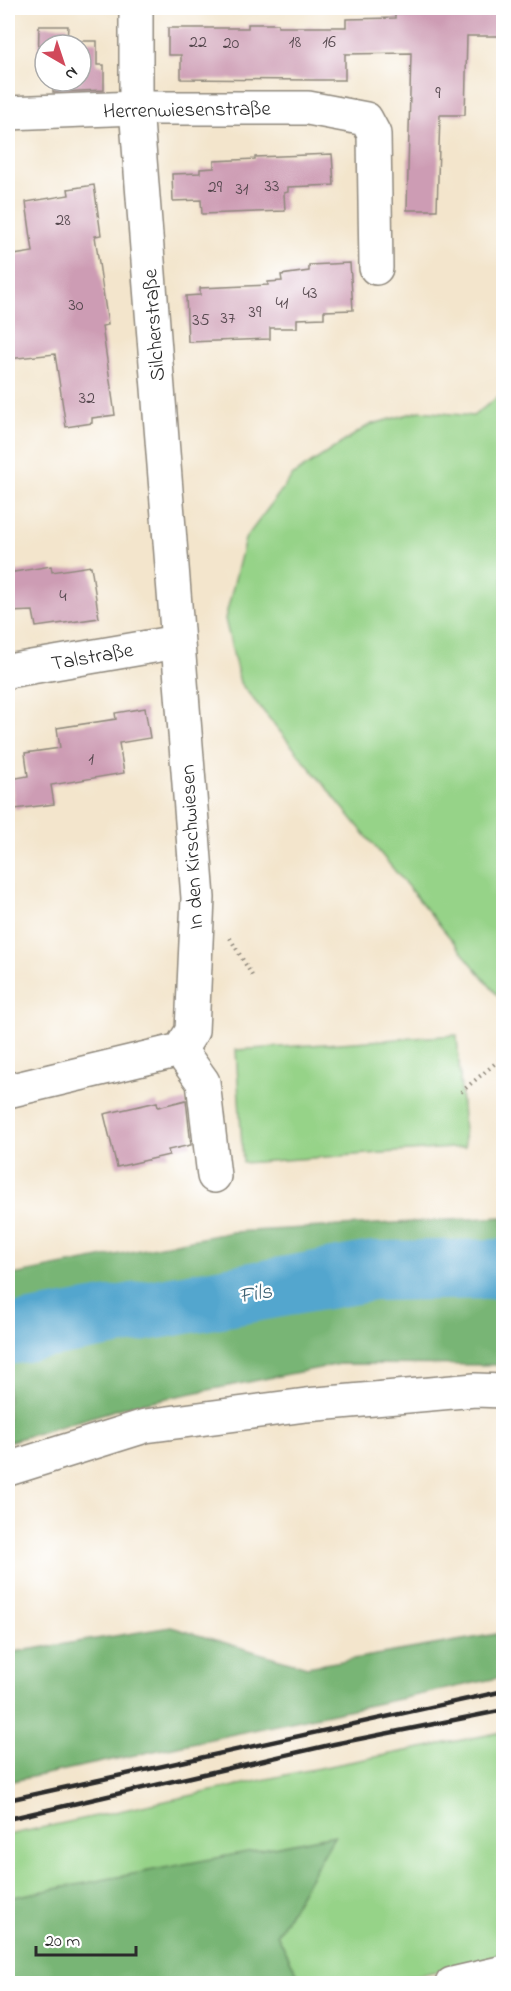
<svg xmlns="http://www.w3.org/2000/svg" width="511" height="1991" viewBox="0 0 511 1991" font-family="'Indie Flower',sans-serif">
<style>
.green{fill:#96d388;stroke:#607f5a;stroke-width:1.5}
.forest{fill:#78b574;stroke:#527050;stroke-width:1.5}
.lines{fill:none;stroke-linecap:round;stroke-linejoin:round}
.river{stroke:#52a6ce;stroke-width:60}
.building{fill:#cd9cb4}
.minor-casing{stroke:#8f887c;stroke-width:36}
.path{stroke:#8f887c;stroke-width:4;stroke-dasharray:1.5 4.5;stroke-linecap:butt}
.minor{stroke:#fff;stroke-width:33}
.rail{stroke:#2b2b2b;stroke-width:4.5}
.labels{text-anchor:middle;stroke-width:4.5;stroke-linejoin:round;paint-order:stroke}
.number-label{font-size:18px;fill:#54474d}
.street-label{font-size:21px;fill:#2b2b2b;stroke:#fff}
.water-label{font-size:22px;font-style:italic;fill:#3d6274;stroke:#fff}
</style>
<rect width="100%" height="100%" fill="#fff"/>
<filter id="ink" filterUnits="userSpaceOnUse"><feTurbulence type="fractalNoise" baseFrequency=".0167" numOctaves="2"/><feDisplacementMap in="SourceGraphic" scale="12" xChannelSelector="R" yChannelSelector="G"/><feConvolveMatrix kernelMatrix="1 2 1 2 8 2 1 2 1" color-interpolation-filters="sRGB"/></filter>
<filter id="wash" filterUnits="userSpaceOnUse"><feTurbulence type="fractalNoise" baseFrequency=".008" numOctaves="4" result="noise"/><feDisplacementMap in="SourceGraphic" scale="24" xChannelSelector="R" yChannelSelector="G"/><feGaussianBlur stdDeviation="1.35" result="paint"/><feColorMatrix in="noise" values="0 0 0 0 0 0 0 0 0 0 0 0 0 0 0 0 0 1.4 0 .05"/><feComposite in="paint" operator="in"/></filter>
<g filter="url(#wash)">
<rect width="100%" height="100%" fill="#f3e5cc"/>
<g class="green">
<polygon points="503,393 503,1002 240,683 225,619 245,539 293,475 369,425 420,411 473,416"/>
<polygon points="457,1035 465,1147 243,1163 236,1050"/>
<polygon points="503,1732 503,1957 381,1983 302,1983 277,1934 334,1836 8,1898 8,1835 304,1771"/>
</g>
<g class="forest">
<polygon points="503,1217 503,1365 340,1364 132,1405 8,1442 8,1276 232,1232"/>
<polygon points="171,1627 307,1667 503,1633 503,1677 8,1782 8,1653"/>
<polygon points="335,1835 277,1934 302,1983 8,1983 8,1898"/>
</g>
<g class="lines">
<polyline class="river" points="8,1335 373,1271 504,1269"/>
</g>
<g id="blocks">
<g class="building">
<polygon points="395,8 504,8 504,36 467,36 465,115 440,115 437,210 407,210 411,53 345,54 345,80 312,80 181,79 181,55 168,55 168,28 248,28 248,24 278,24 278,27 346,27 346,19 395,18"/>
<polygon points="39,26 68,26 67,41 97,41 97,65 104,65 104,90 53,92 53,81 81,81 81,45 45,45 45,68 38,68"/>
<polygon points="332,154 334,185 288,187 288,192 284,193 285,211 202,214 201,200 173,201 172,174 200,173 200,169 214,168 214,161 255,159 255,157"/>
<polygon points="94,185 101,235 95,236 108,325 102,326 115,415 92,418 92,423 66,427 55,354 8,359 8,256 33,252 26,202 69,195 68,189"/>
<polygon points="350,263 353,310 324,311 324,318 297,319 297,328 270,328 270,339 188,342 186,296 200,295 200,288 268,285 268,282 282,281 281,275 309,271 309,265"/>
<polygon points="51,566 52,572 91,566 99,618 36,627 33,611 8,612 8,573"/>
<polygon points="145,708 150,738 119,743 124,773 51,785 54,804 15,809 11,779 28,776 25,753 60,748 57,728 116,719 115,713"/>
<polygon points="186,1100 191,1145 168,1150 169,1155 117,1167 104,1114 157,1102 158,1107"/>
</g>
</g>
</g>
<g filter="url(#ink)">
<use href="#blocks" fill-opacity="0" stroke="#8f887c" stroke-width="1.5"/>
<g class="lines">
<defs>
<g id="minor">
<polyline points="8,113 136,108 308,108 366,119 374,134 376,268"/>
<polyline points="8,671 177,642"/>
<polyline points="180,1050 203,1082 214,1176"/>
<polyline points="8,1091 180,1050 192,1031 198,898 136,108 136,8"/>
<polyline points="8,1469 145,1426 306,1405 475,1390 504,1391"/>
<polyline points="452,1984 504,1972"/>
</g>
</defs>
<use href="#minor" class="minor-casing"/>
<g class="path">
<polyline points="230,938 253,977"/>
<polyline points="461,1092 504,1056"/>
</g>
<use href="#minor" class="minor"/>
<g class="rail">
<polyline points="8,1800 504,1691"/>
<polyline points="8,1819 334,1744 504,1710"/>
</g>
</g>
</g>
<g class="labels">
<g class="number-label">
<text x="198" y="47">22</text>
<text x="295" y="47">18</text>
<text x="329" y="47">16</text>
<text x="231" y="48">20</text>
<text x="438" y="98">9</text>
<text x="272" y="191">33</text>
<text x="215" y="192">29</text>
<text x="242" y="194">31</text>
<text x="63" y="225">28</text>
<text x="310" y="298">43</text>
<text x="282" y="308">41</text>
<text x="76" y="310">30</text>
<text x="255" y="317">39</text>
<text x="228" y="323">37</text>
<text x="201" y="325">35</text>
<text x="87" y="403">32</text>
<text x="63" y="601">4</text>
<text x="91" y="764">1</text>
</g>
<g class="street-label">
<text transform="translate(187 109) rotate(-1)" y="7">Herrenwiesenstraße</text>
<text transform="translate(153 325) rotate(-94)" y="7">Silcherstraße</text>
<text transform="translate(92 656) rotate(-10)" y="7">Talstraße</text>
<text transform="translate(191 847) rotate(-93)" y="7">In den Kirschwiesen</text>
</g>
<g class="water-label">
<text transform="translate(255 1292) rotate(-10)" y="8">Fils</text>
</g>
</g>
<rect width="511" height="1991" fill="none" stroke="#fff" stroke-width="30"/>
<g transform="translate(63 63) rotate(141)"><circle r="28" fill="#ffffff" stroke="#aaaaaa" stroke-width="1.5"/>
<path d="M0-4.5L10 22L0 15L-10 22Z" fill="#d1495b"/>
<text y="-9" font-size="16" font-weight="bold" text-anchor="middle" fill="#2b2b2b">N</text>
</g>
<path d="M36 1946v9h100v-9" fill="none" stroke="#2b2b2b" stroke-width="3"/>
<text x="45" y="1946" font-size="18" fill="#2b2b2b" stroke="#ffffff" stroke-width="4.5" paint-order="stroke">20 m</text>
</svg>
